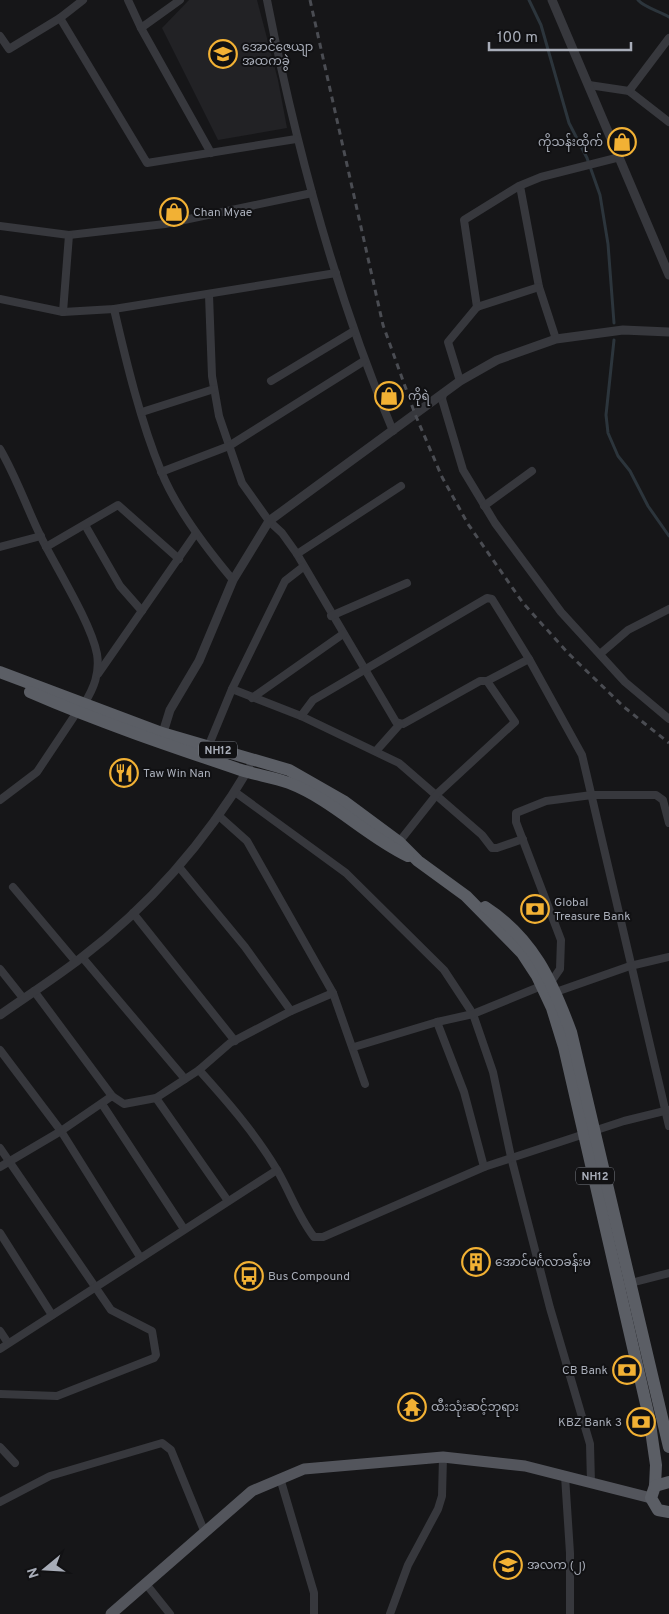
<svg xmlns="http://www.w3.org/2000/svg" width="669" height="1614" viewBox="0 0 669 1614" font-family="Overpass,'Noto Sans Myanmar',sans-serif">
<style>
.built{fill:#222225}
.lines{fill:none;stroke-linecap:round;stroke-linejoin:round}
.stream{stroke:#2c353c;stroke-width:3}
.minor{stroke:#37383d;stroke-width:8}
.tertiary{stroke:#37383d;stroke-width:9}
.primary{stroke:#53555c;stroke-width:11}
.trunk{stroke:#5b5e65;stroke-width:12}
.rail{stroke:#4a4c52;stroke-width:3;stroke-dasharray:6 5;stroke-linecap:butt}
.labels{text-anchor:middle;stroke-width:4;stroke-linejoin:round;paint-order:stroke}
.shield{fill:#111113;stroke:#7b7e86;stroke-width:1}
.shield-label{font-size:11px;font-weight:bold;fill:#a8adb8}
.poi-label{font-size:12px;fill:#a8adb8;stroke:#111113;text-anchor:start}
</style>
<rect width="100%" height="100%" fill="#161618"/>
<polygon class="built" points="189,0 257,0 278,80 287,128 218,140 162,28"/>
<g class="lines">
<g class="stream">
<polyline points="529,0 541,25 569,123 587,158 600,195 608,244 614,323"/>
<path d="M638,0C645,8 660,11 669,17"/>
<polyline points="614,340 606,415 608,433 618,456 630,471 648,506 669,536"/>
</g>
<g class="minor">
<polyline points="128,0 141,28 211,153"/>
<path d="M267,0C296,147 335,293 393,431"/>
<polyline points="60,18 147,163 296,139"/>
<polyline points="141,28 180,0"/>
<polyline points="0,36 9,49 60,18 83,0"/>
<polyline points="589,85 629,91 669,122"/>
<polyline points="629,91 669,38"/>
<polyline points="520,186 539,287 556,339"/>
<polyline points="0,226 69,235 165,224 312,193"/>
<polyline points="209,295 212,376 219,416 242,483 269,521 282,533 297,554 396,722 403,724 480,681 487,681 529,659 582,755 669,1126"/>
<polyline points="0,299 63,312 114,309 336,273"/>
<polyline points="477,307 464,220 519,186 541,177 620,157"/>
<path d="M114,309C126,361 141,423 161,471C176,509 207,549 233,580"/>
<polyline points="63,312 69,235"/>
<polyline points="271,381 354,331"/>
<polyline points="460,381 448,342 477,307 539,287"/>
<polyline points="443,394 442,399 463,470 495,523 561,612 625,682 669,719"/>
<polyline points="142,412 214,389"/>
<path d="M0,449C17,478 27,509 42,539C57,569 91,623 97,654C100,673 94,688 84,704"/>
<polyline points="161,472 229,446 364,361"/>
<polyline points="484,506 532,471"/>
<polyline points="85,525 120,586 142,611"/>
<polyline points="0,547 41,536"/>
<polyline points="46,547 118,505 179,559"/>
<polyline points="297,554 401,486"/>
<polyline points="331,616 407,583"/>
<polyline points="600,654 628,630 669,609"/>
<polyline points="98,674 196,533"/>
<polyline points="232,689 301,716 399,763 482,835 492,848 497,848 523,839"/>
<polyline points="252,698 343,634"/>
<polyline points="301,716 313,700 487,598 492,599 529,659"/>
<polyline points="208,747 232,689 285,581 303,567"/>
<polyline points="376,751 400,724"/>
<polyline points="235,792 346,873 444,970 473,1014 493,1072 511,1157 550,1308 590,1444 591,1483"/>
<polyline points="0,800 37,772 77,712"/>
<polyline points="219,816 247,841 333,993 365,1084"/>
<polyline points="399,842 437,794 515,722 487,681"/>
<polyline points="179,867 245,947 291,1011"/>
<polyline points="13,887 76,962"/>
<polyline points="133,913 235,1041"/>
<polyline points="82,957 185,1079"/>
<polyline points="0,969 23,998"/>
<polyline points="34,991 112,1096"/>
<polyline points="553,993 630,966 669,957"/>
<polyline points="437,1022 464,1092 484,1167"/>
<polyline points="354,1047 437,1022 473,1014 551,982 560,969 561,940 516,822 516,813 546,801 592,795 656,795 663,800 669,823"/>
<polyline points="0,1050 61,1131 140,1257"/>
<path d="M199,1070C227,1101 255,1133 277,1170C290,1192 298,1216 314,1237H323L484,1167L624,1121L669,1110"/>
<polyline points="156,1098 228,1201"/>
<polyline points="102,1104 184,1229"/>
<polyline points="0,1148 111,1310 152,1331 156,1355 154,1358 57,1396 0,1394"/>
<polyline points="0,1167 61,1131 112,1096 124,1104 156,1098 199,1070 230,1043 291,1011 333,993"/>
<polyline points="0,1233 52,1315"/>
<polyline points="627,1284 669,1273"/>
<polyline points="0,1331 8,1343"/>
<polyline points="0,1349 277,1170"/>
<polyline points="0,1447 15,1463"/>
<polyline points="565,1476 570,1553 570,1614"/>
<polyline points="280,1478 314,1593 314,1614"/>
<polyline points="0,1502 50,1476 162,1443 171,1450 205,1533"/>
<polyline points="146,1584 170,1614"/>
<polyline points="390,1614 408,1565 438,1509 442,1496 443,1457"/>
</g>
<g class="tertiary">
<polyline points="552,0 669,275"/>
<polyline points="161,739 170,710 199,661 233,580 269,521 460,381 497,360 556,339 623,330 669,332"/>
<path d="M0,1015C27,996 55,978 81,958C149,906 206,841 249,768"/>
</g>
<polyline class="primary" points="111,1614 252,1491 304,1469 443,1457 525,1466 651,1498"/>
<g class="trunk">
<polyline points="0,672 162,733 289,770 345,802 399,842 418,861 466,896 522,953 537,976 552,1008 564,1047 649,1417 656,1465 655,1486 651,1498 658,1510 669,1512"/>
<path d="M30,692C99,722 170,746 241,770C256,775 273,777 289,783C333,800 366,836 408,856"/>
<path d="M485,907C533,938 552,981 571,1032L669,1447"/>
<polyline points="655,1486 669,1482"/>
</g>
<polyline class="rail" points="310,0 383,325 415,414 442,477 468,524 523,603 568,653 624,707 669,743"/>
</g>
<defs>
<symbol id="school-ring" viewBox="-11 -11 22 22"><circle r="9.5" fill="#111113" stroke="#f2b134" stroke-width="1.5"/><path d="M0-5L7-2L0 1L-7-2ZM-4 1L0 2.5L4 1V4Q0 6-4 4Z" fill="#f2b134"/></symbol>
<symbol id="shop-ring" viewBox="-11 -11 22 22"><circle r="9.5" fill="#111113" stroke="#f2b134" stroke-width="1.5"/><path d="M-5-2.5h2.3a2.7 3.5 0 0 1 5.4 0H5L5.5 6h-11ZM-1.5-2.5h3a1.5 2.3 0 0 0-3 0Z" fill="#f2b134"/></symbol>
<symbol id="restaurant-ring" viewBox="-11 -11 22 22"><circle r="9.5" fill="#111113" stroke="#f2b134" stroke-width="1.5"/><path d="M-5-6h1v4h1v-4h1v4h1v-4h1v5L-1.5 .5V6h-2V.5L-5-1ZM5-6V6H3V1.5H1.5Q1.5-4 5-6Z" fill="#f2b134"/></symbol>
<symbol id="bank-ring" viewBox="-11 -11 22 22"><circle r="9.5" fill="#111113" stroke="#f2b134" stroke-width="1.5"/><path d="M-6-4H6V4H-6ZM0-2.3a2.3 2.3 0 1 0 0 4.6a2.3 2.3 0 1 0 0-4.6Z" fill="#f2b134"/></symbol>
<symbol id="building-ring" viewBox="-11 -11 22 22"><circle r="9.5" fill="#111113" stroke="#f2b134" stroke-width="1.5"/><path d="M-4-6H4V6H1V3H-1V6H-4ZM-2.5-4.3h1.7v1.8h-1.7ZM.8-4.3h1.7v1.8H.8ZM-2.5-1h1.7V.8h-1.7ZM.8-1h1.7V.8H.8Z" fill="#f2b134"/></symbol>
<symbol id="bus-ring" viewBox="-11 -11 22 22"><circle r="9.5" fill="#111113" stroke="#f2b134" stroke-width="1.5"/><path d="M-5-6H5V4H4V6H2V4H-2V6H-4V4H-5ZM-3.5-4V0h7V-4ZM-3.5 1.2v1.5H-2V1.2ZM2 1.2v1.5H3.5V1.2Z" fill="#f2b134"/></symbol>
<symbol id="temple-ring" viewBox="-11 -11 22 22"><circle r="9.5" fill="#111113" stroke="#f2b134" stroke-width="1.5"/><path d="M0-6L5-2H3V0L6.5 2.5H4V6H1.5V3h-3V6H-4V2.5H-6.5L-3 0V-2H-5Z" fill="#f2b134"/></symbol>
</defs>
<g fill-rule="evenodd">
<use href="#school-ring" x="207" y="38" width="32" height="32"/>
<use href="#shop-ring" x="606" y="126" width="32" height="32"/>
<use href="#shop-ring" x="158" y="196" width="32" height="32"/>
<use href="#shop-ring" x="373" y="380" width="32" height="32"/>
<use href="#restaurant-ring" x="108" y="757" width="32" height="32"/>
<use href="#bank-ring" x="519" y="893" width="32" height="32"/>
<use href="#building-ring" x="460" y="1246" width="32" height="32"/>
<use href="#bus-ring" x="233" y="1260" width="32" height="32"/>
<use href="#bank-ring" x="611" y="1354" width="32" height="32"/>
<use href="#temple-ring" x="396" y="1391" width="32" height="32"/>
<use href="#bank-ring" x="625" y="1406" width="32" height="32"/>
<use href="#school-ring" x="492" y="1549" width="32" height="32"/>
</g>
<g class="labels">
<g class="shield">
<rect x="199" y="741.5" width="38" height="17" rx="4"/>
<rect x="576" y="1167.5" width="38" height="17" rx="4"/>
</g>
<g class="shield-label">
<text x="218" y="754">NH12</text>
<text x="595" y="1180">NH12</text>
</g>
<g class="poi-label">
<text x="242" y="51">အောင်ဇေယျာ<tspan x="242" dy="14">အထကခွဲ</tspan></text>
<text x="603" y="146" text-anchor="end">ကိုသန်းထိုက်</text>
<text x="193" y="216">Chan Myae</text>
<text x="408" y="400">ကိုရဲ</text>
<text x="143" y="777">Taw Win Nan</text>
<text x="554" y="906">Global<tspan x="554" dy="14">Treasure Bank</tspan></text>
<text x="495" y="1266">အောင်မင်္ဂလာခန်းမ</text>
<text x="268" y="1280">Bus Compound</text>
<text x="608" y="1374" text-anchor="end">CB Bank</text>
<text x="431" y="1411">ထီးသုံးဆင့်ဘုရား</text>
<text x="622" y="1426" text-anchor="end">KBZ Bank 3</text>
<text x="527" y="1569">အလက (၂)</text>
</g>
</g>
<g transform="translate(45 1569) rotate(252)" stroke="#111113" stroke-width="4" paint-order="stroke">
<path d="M0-4L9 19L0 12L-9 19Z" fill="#a8adb8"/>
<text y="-8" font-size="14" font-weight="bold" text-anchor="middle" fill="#a8adb8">N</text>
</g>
<path d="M489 42v8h142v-8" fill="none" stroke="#a8adb8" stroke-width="2.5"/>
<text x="497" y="42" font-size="15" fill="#a8adb8" stroke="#111113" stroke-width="4" paint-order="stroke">100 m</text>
</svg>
